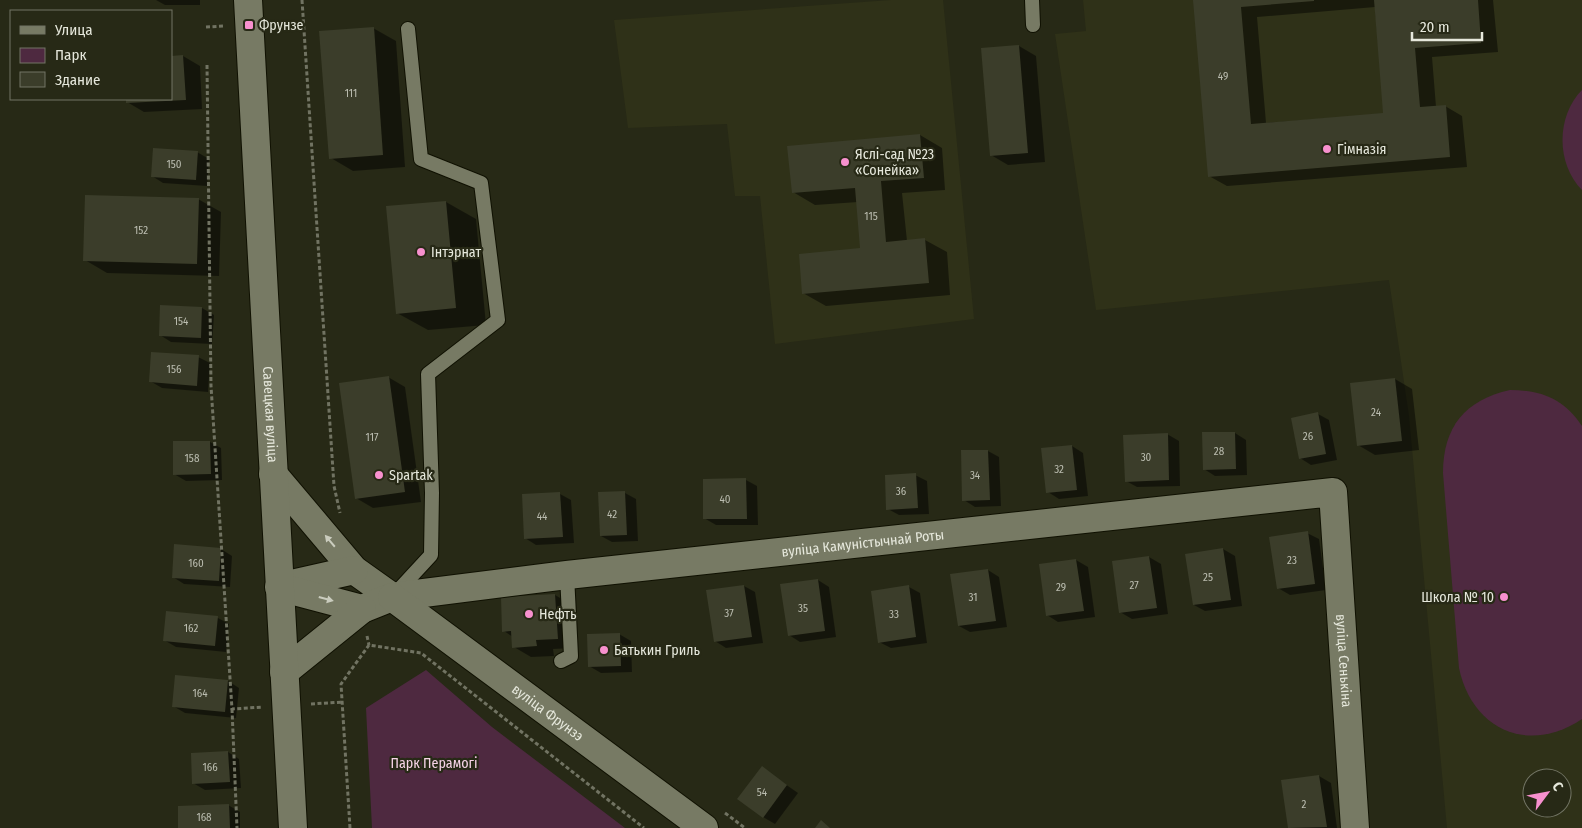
<svg xmlns="http://www.w3.org/2000/svg" width="1582" height="828" viewBox="0 0 1582 828" font-family="'Fira Sans Condensed',sans-serif">
<style>
.built{fill:#2f3118;fill-rule:evenodd}
.green{fill:#4e2940}
.shadow{fill:#0007;fill-rule:evenodd}
.building{fill:#3b3d2a}
.lines{fill:none;stroke-linecap:round;stroke-linejoin:round}
.service-casing{stroke:#101102;stroke-width:16}
.minor-casing{stroke:#101102;stroke-width:30}
.tertiary-casing{stroke:#101102;stroke-width:30}
.path{stroke:#717362;stroke-width:3;stroke-dasharray:4 2.5;stroke-linecap:butt}
.service{stroke:#777a64;stroke-width:14}
.minor{stroke:#777a64;stroke-width:28}
.tertiary{stroke:#777a64;stroke-width:28}
.oneway{fill:#caccbe}
.poi-dot{fill:#f790ce;stroke:#272916;stroke-width:2}
.labels{text-anchor:middle;stroke-width:4.5;stroke-linejoin:round;paint-order:stroke}
.number-label{font-size:11px;fill:#bbbdb0}
.poi-label{font-size:14px;fill:#e6e8dc;stroke:#272916;text-anchor:start}
.street-label{font-size:14px;fill:#e6e8dc;stroke:#272916}
.park-label{font-size:14px;fill:#f6d3e6;stroke:#272916}
</style>
<rect width="100%" height="100%" fill="#272916"/>
<g class="built">
<polygon points="891,0 943,0 974,319 775,344 760,196 735,196 727,124 628,128 614,20"/>
<path d="M1083,0H1582V828H1447L1409,416L1389,280L1096,310L1055,34L1086,31ZM1532,778H1562V808H1532Z"/>
</g>
<g class="green">
<path d="M1582,90V190C1556,164 1556,116 1582,90Z"/>
<path d="M1510,390C1542,390 1564,399 1582,426V719C1529,755 1472,730 1459,668L1443,473C1443,427 1465,400 1510,390Z"/>
<polygon points="426,670 492,727 625,828 372,828 366,708"/>
</g>
<g class="shadow">
<polygon points="156,0 200,0 200,5 165,5"/>
<path d="M1195,0H1493L1498,52L1432,57L1436,107L1445,106L1462,116L1467,167L1227,186L1209,176ZM1375,7L1384,114L1266,123L1257,17Z"/>
<polygon points="373,28 396,41 405,167 353,171 331,158"/>
<polygon points="1019,46 1036,56 1045,162 1008,165 991,155"/>
<polygon points="183,56 200,66 202,109 144,112 127,102 127,99 171,99"/>
<polygon points="920,135 942,148 945,190 902,193 907,241 925,240 947,252 950,295 826,306 803,293 862,249 858,202 815,205 793,192"/>
<polygon points="197,152 209,159 207,186 163,183 152,176"/>
<polygon points="198,199 221,212 219,276 107,273 85,260"/>
<polygon points="446,202 476,219 486,325 428,330 397,313"/>
<polygon points="161,306 202,308 214,315 212,344 171,342 160,335"/>
<polygon points="198,357 210,363 208,392 162,388 150,381"/>
<polygon points="388,377 405,387 421,502 373,508 356,498"/>
<polygon points="1395,379 1412,389 1419,450 1375,455 1358,445"/>
<polygon points="1318,414 1329,420 1337,460 1311,465 1300,458"/>
<polygon points="1235,433 1246,440 1247,475 1215,476 1204,469"/>
<polygon points="1167,434 1179,441 1180,486 1137,487 1126,481"/>
<polygon points="210,442 221,448 222,480 186,481 174,474"/>
<polygon points="1072,446 1083,453 1088,496 1059,499 1048,492"/>
<polygon points="988,451 999,457 1001,506 975,507 964,500"/>
<polygon points="915,475 927,481 929,514 899,515 888,509"/>
<polygon points="746,480 757,486 758,525 716,525 704,518"/>
<polygon points="625,493 636,499 638,541 612,542 601,536"/>
<polygon points="560,494 571,500 574,543 536,545 525,538"/>
<polygon points="1307,533 1319,539 1326,590 1290,595 1278,588"/>
<polygon points="221,549 232,556 230,587 184,584 173,577"/>
<polygon points="1223,549 1235,556 1242,606 1205,611 1194,605"/>
<polygon points="1149,557 1161,564 1168,614 1132,619 1120,612"/>
<polygon points="1076,560 1088,567 1095,617 1058,622 1047,615 1040,565"/>
<polygon points="988,570 999,577 1007,627 970,632 959,626"/>
<polygon points="818,580 829,587 836,637 800,642 789,635"/>
<polygon points="744,586 755,592 763,643 726,648 715,641"/>
<polygon points="909,587 920,593 927,643 891,648 879,642"/>
<polygon points="555,595 572,605 574,648 553,649 554,656 531,657 514,647 513,637 504,631"/>
<polygon points="218,618 229,624 226,652 176,647 164,640"/>
<polygon points="619,634 631,641 632,672 601,673 589,666"/>
<polygon points="228,681 239,688 236,718 185,713 173,706"/>
<polygon points="228,752 239,759 241,788 205,790 193,783"/>
<polygon points="762,768 798,793 775,824 763,817"/>
<polygon points="1319,776 1331,783 1337,828 1290,828 1283,782"/>
<polygon points="228,805 240,812 240,828 180,828"/>
</g>
<g class="building">
<polygon points="1193,0 1314,0 1314,1 1241,7 1251,124 1383,113 1374,0 1478,0 1481,43 1415,48 1420,107 1446,105 1450,157 1208,177"/>
<polygon points="374,27 383,155 329,159 319,31"/>
<polygon points="1019,45 1028,153 990,156 981,48"/>
<polygon points="183,55 186,100 126,103 126,99 171,99 171,56"/>
<polygon points="920,134 924,178 881,181 886,242 925,238 929,283 802,294 799,254 860,248 855,188 792,193 787,146"/>
<polygon points="153,148 198,151 196,180 151,177"/>
<polygon points="85,195 199,198 197,264 83,261"/>
<polygon points="446,201 456,308 396,314 386,206"/>
<polygon points="160,305 202,307 201,338 159,336"/>
<polygon points="151,352 199,355 197,386 149,382"/>
<polygon points="389,376 405,492 355,499 339,383"/>
<polygon points="1395,378 1402,441 1357,446 1350,383"/>
<polygon points="1318,412 1326,454 1299,459 1291,418"/>
<polygon points="1202,432 1235,432 1236,469 1203,470"/>
<polygon points="1168,433 1169,480 1125,482 1123,435"/>
<polygon points="173,441 210,441 211,474 173,475"/>
<polygon points="1072,445 1077,490 1046,493 1041,448"/>
<polygon points="961,450 988,450 990,500 962,501"/>
<polygon points="916,473 918,508 886,510 885,475"/>
<polygon points="746,478 747,519 703,519 703,479"/>
<polygon points="625,491 627,535 600,536 598,492"/>
<polygon points="560,492 563,537 524,539 522,494"/>
<polygon points="1308,531 1315,584 1277,589 1269,537"/>
<polygon points="174,544 221,548 219,581 172,578"/>
<polygon points="1223,548 1231,600 1193,605 1185,554"/>
<polygon points="1149,556 1157,608 1119,613 1112,561"/>
<polygon points="1076,559 1084,611 1046,616 1039,564"/>
<polygon points="988,569 996,621 958,626 950,574"/>
<polygon points="818,579 825,631 788,636 780,584"/>
<polygon points="744,585 752,637 714,642 706,590"/>
<polygon points="909,585 916,637 878,643 871,591"/>
<polygon points="555,594 558,639 536,640 537,646 512,648 511,631 502,632 501,597"/>
<polygon points="166,611 218,616 215,646 163,641"/>
<polygon points="620,633 621,666 588,667 587,634"/>
<polygon points="175,675 228,680 225,712 172,707"/>
<polygon points="228,751 230,782 192,784 191,753"/>
<polygon points="762,766 787,785 763,818 737,799"/>
<polygon points="1319,775 1327,827 1288,828 1281,780"/>
<polygon points="229,804 230,828 178,828 178,806"/>
<polygon points="821,820 830,828 815,828"/>
</g>
<g class="lines">
<defs>
<g id="service">
<polyline points="1032,0 1033,25"/>
<polyline points="395,594 431,555 432,493 428,374 498,320 481,183 421,159 408,29"/>
<polyline points="561,661 571,656 567,575"/>
</g>
<g id="minor">
<polyline points="273,474 354,570 392,597"/>
<polyline points="283,586 354,570"/>
<path id="s1" d="M279,587L362,609L392,597L567,575L1333,492L1355,828"/>
<polyline points="284,672 362,609"/>
</g>
<g id="tertiary">
<path id="s2" d="M248,0L293,828"/>
<path id="s3" d="M392,597L704,828"/>
</g>
</defs>
<use href="#service" class="service-casing"/>
<use href="#minor" class="minor-casing"/>
<use href="#tertiary" class="tertiary-casing"/>
<g class="path">
<polyline points="302,0 334,486 340,513"/>
<polyline points="206,27 224,26"/>
<polyline points="207,65 211,386 232,709 263,707"/>
<polyline points="367,636 369,645"/>
<polyline points="311,704 343,702"/>
<polyline points="232,709 237,828"/>
<polyline points="725,813 745,828"/>
<polyline points="350,828 341,684 369,645 421,653 644,828"/>
</g>
<use href="#service" class="service"/>
<use href="#minor" class="minor"/>
<use href="#tertiary" class="tertiary"/>
</g>
<defs><path id="oneway-solid" d="M-6-.8H1V-3.2L6.5 0L1 3.2V.8H-6Z" transform="scale(1.25)"/></defs>
<g class="oneway">
<use href="#oneway-solid" transform="translate(330 541) rotate(-130)"/>
<use href="#oneway-solid" transform="translate(326 599) rotate(15)"/>
</g>
<g class="poi-dot">
<rect x="244" y="20" width="10" height="10" rx="2.5"/>
<circle cx="1327" cy="149" r="5"/>
<circle cx="845" cy="162" r="5"/>
<circle cx="421" cy="252" r="5"/>
<circle cx="379" cy="475" r="5"/>
<circle cx="1504" cy="597" r="5"/>
<circle cx="529" cy="614" r="5"/>
<circle cx="604" cy="650" r="5"/>
</g>
<g class="labels">
<g class="number-label">
<text x="1223" y="80">49</text>
<text x="351" y="97">111</text>
<text x="174" y="168">150</text>
<text x="871" y="220">115</text>
<text x="141" y="234">152</text>
<text x="181" y="325">154</text>
<text x="174" y="373">156</text>
<text x="1376" y="416">24</text>
<text x="1308" y="440">26</text>
<text x="372" y="441">117</text>
<text x="1219" y="455">28</text>
<text x="1146" y="461">30</text>
<text x="192" y="462">158</text>
<text x="1059" y="473">32</text>
<text x="975" y="479">34</text>
<text x="901" y="495">36</text>
<text x="725" y="503">40</text>
<text x="612" y="518">42</text>
<text x="542" y="520">44</text>
<text x="1292" y="564">23</text>
<text x="196" y="567">160</text>
<text x="1208" y="581">25</text>
<text x="1134" y="589">27</text>
<text x="1061" y="591">29</text>
<text x="973" y="601">31</text>
<text x="803" y="612">35</text>
<text x="729" y="617">37</text>
<text x="894" y="618">33</text>
<text x="191" y="632">162</text>
<text x="200" y="697">164</text>
<text x="210" y="771">166</text>
<text x="762" y="796">54</text>
<text x="1304" y="808">2</text>
<text x="204" y="821">168</text>
</g>
<g class="poi-label">
<text x="259" y="30">Фрунзе</text>
<text x="1337" y="154">Гімназія</text>
<text x="855" y="159">Яслі-сад №23<tspan x="855" dy="16">«Сонейка»</tspan></text>
<text x="431" y="257">Інтэрнат</text>
<text x="389" y="480">Spartak</text>
<text x="1494" y="602" text-anchor="end">Школа № 10</text>
<text x="539" y="619">Нефть</text>
<text x="614" y="655">Батькин Гриль</text>
</g>
<g class="street-label">
<text dy="5" stroke="none"><textPath href="#s2" startOffset="415">Савецкая вуліца</textPath></text>
<text dy="5" stroke="none"><textPath href="#s1" startOffset="592">вуліца Камуністычнай Роты</textPath></text>
<text dy="5" stroke="none"><textPath href="#s1" startOffset="1234">вуліца Сенькіна</textPath></text>
<text dy="5" stroke="none"><textPath href="#s3" startOffset="194">вуліца Фрунзэ</textPath></text>
</g>
<g class="park-label">
<text x="434" y="768">Парк Перамогі</text>
</g>
</g>
<rect x="10" y="10" width="162" height="90" fill="#272916" stroke="#737565"/>
<rect x="20" y="26" width="25" height="8" fill="#777a64" stroke="#737565"/>
<text x="55" y="35" font-size="15" fill="#e6e8dc">Улица</text>
<rect x="20" y="48" width="25" height="15" fill="#4e2940" stroke="#737565"/>
<text x="55" y="60" font-size="15" fill="#e6e8dc">Парк</text>
<rect x="20" y="72" width="25" height="15" fill="#3b3d2a" stroke="#737565"/>
<text x="55" y="85" font-size="15" fill="#e6e8dc">Здание</text>
<g transform="translate(1547 793) rotate(58)"><circle r="24" fill="#272916" stroke="#737565"/>
<path d="M0-4L9 19L0 12L-9 19Z" fill="#f790ce"/>
<text y="-8" font-size="14" font-weight="bold" text-anchor="middle" fill="#e6e8dc">С</text>
</g>
<path d="M1412 32v8h70v-8" fill="none" stroke="#e6e8dc" stroke-width="2.5"/>
<text x="1420" y="32" font-size="15" fill="#e6e8dc" stroke="#272916" stroke-width="4" paint-order="stroke">20 m</text>
</svg>
